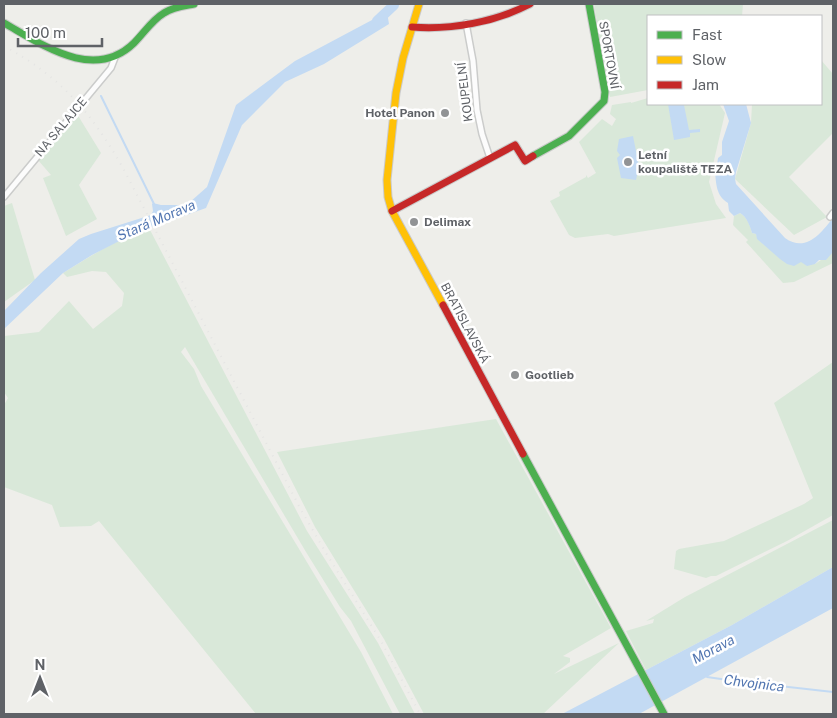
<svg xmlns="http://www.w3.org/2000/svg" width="837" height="718" viewBox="0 0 837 718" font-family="'Public Sans',sans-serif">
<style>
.green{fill:#d9e8d9}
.water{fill:#c3daf3}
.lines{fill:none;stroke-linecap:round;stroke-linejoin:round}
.stream{stroke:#c3daf3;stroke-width:2}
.river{stroke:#c3daf3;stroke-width:10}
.street-casing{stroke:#cbcccb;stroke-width:8}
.fast-casing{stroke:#cacaca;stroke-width:9}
.slow-casing{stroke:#cacaca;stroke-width:9}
.jam-casing{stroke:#cacaca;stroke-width:9}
.street{stroke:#fcfcfc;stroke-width:5}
.fast{stroke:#4caf50;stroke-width:7}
.slow{stroke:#ffc107;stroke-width:7}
.jam{stroke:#c62828;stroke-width:7}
.rail{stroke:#e4e4e3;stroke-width:2;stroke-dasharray:1 6;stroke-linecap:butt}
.poi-dot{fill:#919395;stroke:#fff;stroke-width:2}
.labels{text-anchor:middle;stroke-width:5;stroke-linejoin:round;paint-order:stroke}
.street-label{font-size:12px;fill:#5f6267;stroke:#fff}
.poi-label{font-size:12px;font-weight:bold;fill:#5f6267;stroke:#fff;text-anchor:start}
.water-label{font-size:14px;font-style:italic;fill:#5276b1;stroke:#fff}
</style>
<rect width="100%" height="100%" fill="#eeeeea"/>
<g class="green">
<polygon points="594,4 743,4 742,16 648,16 648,90 610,97"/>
<polygon points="821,60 833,74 833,133 789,177 827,217 794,235 735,179 751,123 752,104 821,104"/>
<polygon points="648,98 648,104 719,104 725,113 709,182 716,204 726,218 614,236 608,234 575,238 569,235 550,201 560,196 559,192 586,177 586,175 588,178 596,173 579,142 602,119 612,126 616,119 610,114 612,105 631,102 631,103"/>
<polygon points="77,114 101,153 79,185 97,219 66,236 43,178 51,175 38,160"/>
<polygon points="12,203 35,280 4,302 4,206"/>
<path d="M740,213C747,217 750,225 752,233L756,234C760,250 800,261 815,264L833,252V263L794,282L783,283L746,242L748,240L733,225L734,216Z"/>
<path d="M149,228L307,531L378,643L415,714H400L351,621L340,607L306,552L185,347L181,352L194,369L201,386L361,652L393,714H256L99,521L91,526L60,527L52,505L4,487V405L8,398L4,392V336L39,332L69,301L93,329L122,306L124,293L106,272L92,271L67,277L63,273C90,256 118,239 149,228Z"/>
<polygon points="833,362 833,515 787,541 716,576 711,576 706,578 674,569 676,551 679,549 724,541 804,504 813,498 774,403"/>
<polygon points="496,419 611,628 563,656 570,658 570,662 554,674 619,643 543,714 424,714 384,639 315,527 277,452"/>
<polygon points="833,520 833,567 732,625 646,670 626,631 653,623 654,619 646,621 685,597"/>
</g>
<g class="water">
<polygon points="387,12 389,24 324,64 285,82 242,125 206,208 133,234 92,255 63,273 4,329 4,311 41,273 79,239 91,234 151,215 153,211 152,204 153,203 161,205 182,205 190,202 207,187 236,105 295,61"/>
<polygon points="668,104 690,104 684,105 689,130 700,129 700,132 690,133 690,137 674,140"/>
<path d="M723,104H746L751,123L736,172L735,179L736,184L785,238C806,253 821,233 833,218V252L826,260H819L815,264L807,266L801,262L794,266L787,264L780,259L757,239L756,234L752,233C750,226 747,217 740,213L734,216L729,211L728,203C716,196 716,183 715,171L721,166L720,161L717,165L718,158L722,155V142L729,121Z"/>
<polygon points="633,136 639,166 636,180 621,178 617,158 620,155 617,151 619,139"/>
<polygon points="833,567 833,608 639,714 562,714 732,625"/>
</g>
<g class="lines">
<g class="stream">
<polyline points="101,96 154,204"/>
<polyline points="707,677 735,681 833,692"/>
</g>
<polyline class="river" points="377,21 394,5"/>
<defs>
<g id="street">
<polyline points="466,23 473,61 477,110 482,134 490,158"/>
<polyline points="4,197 111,68 116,55"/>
<polyline points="830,217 833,213"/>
</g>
<g id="fast">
<path d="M4,23C43,45 94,82 134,43C144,33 152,20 164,13C173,7 184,6 194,4"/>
<polyline points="533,156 569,136 604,101 605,92 589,4"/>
<polyline points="523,454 664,714"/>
</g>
<polyline id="slow" points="419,4 403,58 396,93 387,180 388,197 392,211 443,305"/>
<g id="jam">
<path d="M412,27C452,30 495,22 530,4"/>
<polyline points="392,211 515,145 525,161 533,156"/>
<polyline points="443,305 523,454"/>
</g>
</defs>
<use href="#street" class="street-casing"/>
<use href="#fast" class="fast-casing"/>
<use href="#slow" class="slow-casing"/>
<use href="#jam" class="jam-casing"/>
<use href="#street" class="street"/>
<use href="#fast" class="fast"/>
<use href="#slow" class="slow"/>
<use href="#jam" class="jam"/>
<path class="rail" d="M4,46C61,77 91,112 123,168L300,508L326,553L381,641L420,714"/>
</g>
<g class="poi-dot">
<circle cx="445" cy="113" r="5"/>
<circle cx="628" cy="162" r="5"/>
<circle cx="414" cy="222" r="5"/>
<circle cx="515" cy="375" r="5"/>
</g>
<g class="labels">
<g class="street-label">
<text transform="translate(609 55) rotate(80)" y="4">SPORTOVNÍ</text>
<text transform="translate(465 92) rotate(-97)" y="4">KOUPELNÍ</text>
<text transform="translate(61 127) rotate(-50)" y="4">NA SALAJCE</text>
<text transform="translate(465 323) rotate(62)" y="4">BRATISLAVSKÁ</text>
</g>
<g class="poi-label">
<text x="435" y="117" text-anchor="end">Hotel Panon</text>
<text x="638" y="159">Letní<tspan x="638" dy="14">koupaliště TEZA</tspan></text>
<text x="424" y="226">Delimax</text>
<text x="525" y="379">Gootlieb</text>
</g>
<g class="water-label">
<text transform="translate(156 220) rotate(-23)" y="5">Stará Morava</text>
<text transform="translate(713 649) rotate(-28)" y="5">Morava</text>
<text transform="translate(754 683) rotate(7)" y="5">Chvojnica</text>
</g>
</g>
<rect width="837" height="718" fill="none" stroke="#5f6267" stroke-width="10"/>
<rect x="647" y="15" width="175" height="90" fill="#ffffff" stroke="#bfc0c2"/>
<rect x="657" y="31" width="25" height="8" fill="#4caf50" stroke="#bfc0c2"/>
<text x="692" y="40" font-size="15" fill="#5f6267">Fast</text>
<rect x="657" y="56" width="25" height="8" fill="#ffc107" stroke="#bfc0c2"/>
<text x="692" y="65" font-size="15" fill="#5f6267">Slow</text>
<rect x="657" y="81" width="25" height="8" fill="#c62828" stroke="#bfc0c2"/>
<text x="692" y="90" font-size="15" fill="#5f6267">Jam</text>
<g transform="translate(40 678)" stroke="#ffffff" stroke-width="4" paint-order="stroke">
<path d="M0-4L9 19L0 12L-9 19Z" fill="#5f6267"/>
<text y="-8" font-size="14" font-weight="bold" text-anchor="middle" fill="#5f6267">N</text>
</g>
<path d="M18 38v8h84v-8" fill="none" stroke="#5f6267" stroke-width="2.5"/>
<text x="25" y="38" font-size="15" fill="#5f6267" stroke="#ffffff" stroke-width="4" paint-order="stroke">100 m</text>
</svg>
